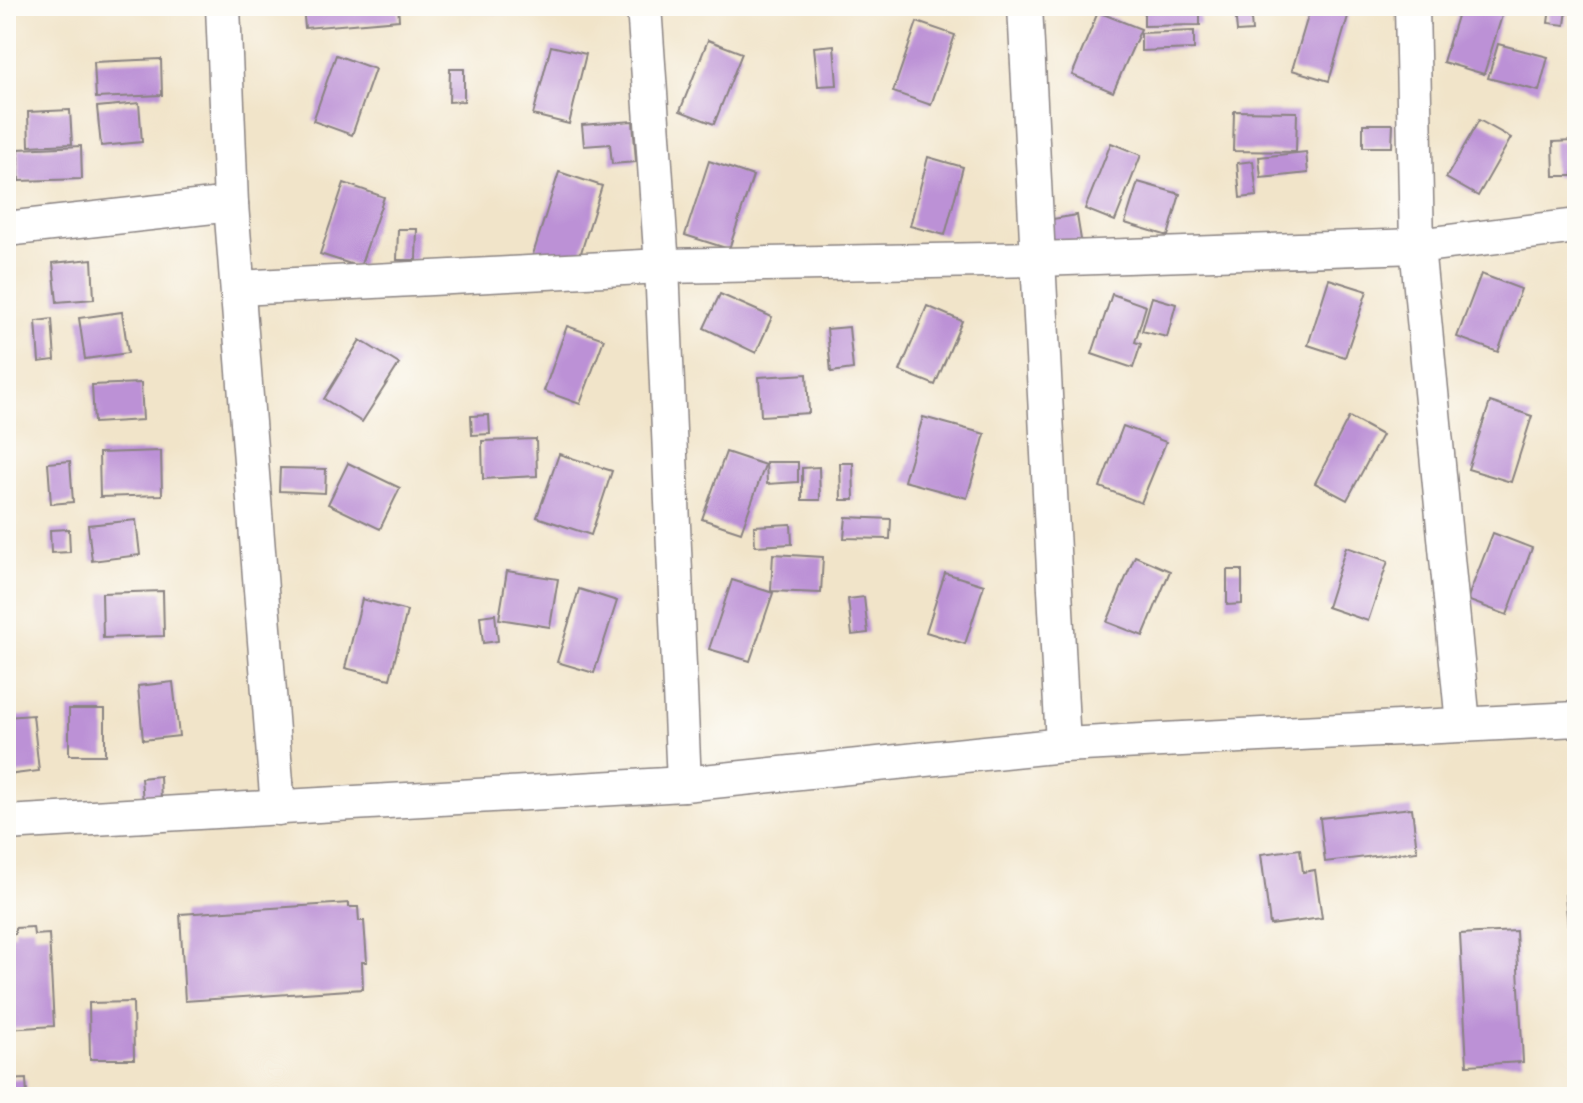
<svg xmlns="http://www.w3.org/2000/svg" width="1583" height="1103" viewBox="0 0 1583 1103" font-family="'Indie Flower',sans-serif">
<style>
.building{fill:#bc91d6}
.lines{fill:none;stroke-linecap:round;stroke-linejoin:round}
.minor-casing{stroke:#8a8382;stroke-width:37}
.minor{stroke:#fff;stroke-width:34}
</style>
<rect width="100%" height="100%" fill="#fdfcf7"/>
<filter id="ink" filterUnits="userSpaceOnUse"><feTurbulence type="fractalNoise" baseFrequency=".0125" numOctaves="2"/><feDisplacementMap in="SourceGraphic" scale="16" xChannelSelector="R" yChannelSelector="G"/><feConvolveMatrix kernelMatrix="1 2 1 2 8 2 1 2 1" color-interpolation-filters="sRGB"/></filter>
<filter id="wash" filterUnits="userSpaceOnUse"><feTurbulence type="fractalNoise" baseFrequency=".006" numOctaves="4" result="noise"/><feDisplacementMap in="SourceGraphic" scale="32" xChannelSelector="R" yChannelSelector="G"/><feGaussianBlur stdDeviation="1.8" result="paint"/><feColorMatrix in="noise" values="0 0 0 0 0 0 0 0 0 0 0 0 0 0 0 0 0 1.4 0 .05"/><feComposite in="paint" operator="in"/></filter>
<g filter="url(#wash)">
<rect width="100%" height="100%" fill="#f1e4c9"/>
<g id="blocks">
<g class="building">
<polygon points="303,6 398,6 399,20 305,28"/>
<polygon points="456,6 509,6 509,14 456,11"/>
<polygon points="1144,6 1200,6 1200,25 1144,26"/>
<polygon points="1311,6 1326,6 1349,13 1329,81 1292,70"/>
<polygon points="1460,6 1505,6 1484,74 1443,62"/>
<polygon points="1250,8 1252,31 1237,32 1235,9"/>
<polygon points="1550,8 1567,10 1565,25 1548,23"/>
<polygon points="1098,12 1141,29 1113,92 1072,75"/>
<polygon points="917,22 955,35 931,105 893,92"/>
<polygon points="1194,31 1194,49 1141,51 1141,33"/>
<polygon points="708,40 742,53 714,124 680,111"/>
<polygon points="1498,44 1548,57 1539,91 1488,78"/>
<polygon points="834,45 837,85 818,86 814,47"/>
<polygon points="551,46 586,54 569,124 533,115"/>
<polygon points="336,55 375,69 352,135 313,121"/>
<polygon points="161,59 162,95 96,98 94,62"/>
<polygon points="450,69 464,69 464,101 449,102"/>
<polygon points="139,103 142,142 101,146 97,107"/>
<polygon points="70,110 72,144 29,146 28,112"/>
<polygon points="1234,111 1297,112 1296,152 1233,151"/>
<polygon points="1479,120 1511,138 1478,196 1446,178"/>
<polygon points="633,121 636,162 612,164 610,144 584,146 582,125"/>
<polygon points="1363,124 1393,124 1392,147 1363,147"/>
<polygon points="1573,141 1573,176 1554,176 1553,142"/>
<polygon points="1111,143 1141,155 1115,221 1085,209"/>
<polygon points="81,146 82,179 19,181 18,149"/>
<polygon points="1306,152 1308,173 1261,178 1259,157"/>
<polygon points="928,157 963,167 945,235 910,226"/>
<polygon points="709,161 753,176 729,249 685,235"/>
<polygon points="1253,161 1257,196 1240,198 1237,163"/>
<polygon points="559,172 602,186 573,278 530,264"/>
<polygon points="1138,182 1180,194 1168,236 1125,223"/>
<polygon points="344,183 384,197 360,267 320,254"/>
<polygon points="1077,215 1082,246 1052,251 1047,220"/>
<polygon points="398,229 417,229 416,260 397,260"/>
<polygon points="92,259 94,299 57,302 53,263"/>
<polygon points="1481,274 1521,289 1498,352 1457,337"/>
<polygon points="1329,279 1367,291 1345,357 1308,345"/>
<polygon points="720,294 772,317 756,353 704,328"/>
<polygon points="1112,294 1146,306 1135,342 1141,344 1133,368 1092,354"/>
<polygon points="1152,297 1176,304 1167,337 1142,331"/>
<polygon points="927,306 962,321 935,385 900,371"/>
<polygon points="122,312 128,353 85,359 79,318"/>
<polygon points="52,319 55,360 39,362 36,321"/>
<polygon points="567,326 604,339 580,404 544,391"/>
<polygon points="849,327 853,369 831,372 827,329"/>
<polygon points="360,340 399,364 362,422 324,399"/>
<polygon points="807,374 809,413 761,416 759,377"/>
<polygon points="141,383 143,420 94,423 92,385"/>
<polygon points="1490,402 1532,416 1511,482 1468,469"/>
<polygon points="489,415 490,434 472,435 471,416"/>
<polygon points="923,417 985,434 967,498 904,481"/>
<polygon points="1349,417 1382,435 1347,500 1315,483"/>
<polygon points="1123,426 1166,442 1141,503 1100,487"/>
<polygon points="536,439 537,476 483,479 482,441"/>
<polygon points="161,451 162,495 100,497 99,453"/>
<polygon points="726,452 765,465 741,532 702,519"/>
<polygon points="559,454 612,471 591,535 537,517"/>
<polygon points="70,461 73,502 51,504 48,463"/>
<polygon points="766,462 798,462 798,482 767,484"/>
<polygon points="348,463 400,488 380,529 328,504"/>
<polygon points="840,463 853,463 854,500 841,500"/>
<polygon points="819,467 820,500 802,500 802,468"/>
<polygon points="280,468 326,469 325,493 279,491"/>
<polygon points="846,517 891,519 890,539 844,538"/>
<polygon points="136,520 140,555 92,561 88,525"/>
<polygon points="791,524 792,544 755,546 754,526"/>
<polygon points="69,529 70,552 51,553 50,530"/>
<polygon points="1493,533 1532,548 1507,615 1467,600"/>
<polygon points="1346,547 1388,561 1368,621 1327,607"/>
<polygon points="773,554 823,557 821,593 771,591"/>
<polygon points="1135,556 1170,571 1143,636 1107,622"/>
<polygon points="1227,570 1242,570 1242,604 1227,605"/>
<polygon points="507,571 558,579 550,627 499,619"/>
<polygon points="945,573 984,585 965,644 926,632"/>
<polygon points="732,580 773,593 750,661 709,649"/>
<polygon points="579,589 617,601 594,673 557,662"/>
<polygon points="163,591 164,636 103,638 102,593"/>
<polygon points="864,597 868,633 852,635 848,599"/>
<polygon points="362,599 407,611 390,679 345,668"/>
<polygon points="495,614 498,641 483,643 480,616"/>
<polygon points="173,682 179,736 143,740 138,686"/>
<rect x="69" y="709" width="36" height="46"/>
<polygon points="33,715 39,771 6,775 6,717"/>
<polygon points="160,776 161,801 143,802 141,778"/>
<polygon points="1412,808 1417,851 1325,862 1320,818"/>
<polygon points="1300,849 1303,872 1315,870 1322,918 1270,925 1261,854"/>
<polygon points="1577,893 1577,936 1569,937 1565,895"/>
<polygon points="349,903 349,907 358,907 359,921 364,921 367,962 362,962 363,989 185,1001 180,914"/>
<polygon points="33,927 34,935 49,934 54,1026 7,1029 6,934 15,934 15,928"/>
<polygon points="1516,931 1523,1062 1467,1065 1460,934"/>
<polygon points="133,1002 134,1059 90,1059 89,1003"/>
<polygon points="26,1079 27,1097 7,1097 6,1080"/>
</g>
</g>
</g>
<g filter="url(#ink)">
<use href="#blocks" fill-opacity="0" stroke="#8a8382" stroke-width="2"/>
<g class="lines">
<defs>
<g id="minor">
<polyline points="223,6 231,204 278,808"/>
<polyline points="644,6 662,266 684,784"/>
<polyline points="1025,6 1063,745"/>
<polyline points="1412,6 1417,246 1463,724"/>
<polyline points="6,229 231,204"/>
<polyline points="238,288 662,266 1039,259 1417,246 1577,226"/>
<polyline points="6,823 684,784 1063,745 1577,719"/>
</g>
</defs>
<use href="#minor" class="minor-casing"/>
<use href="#minor" class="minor"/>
</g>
</g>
<rect width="1583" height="1103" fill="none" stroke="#fdfcf7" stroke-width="32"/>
</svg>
